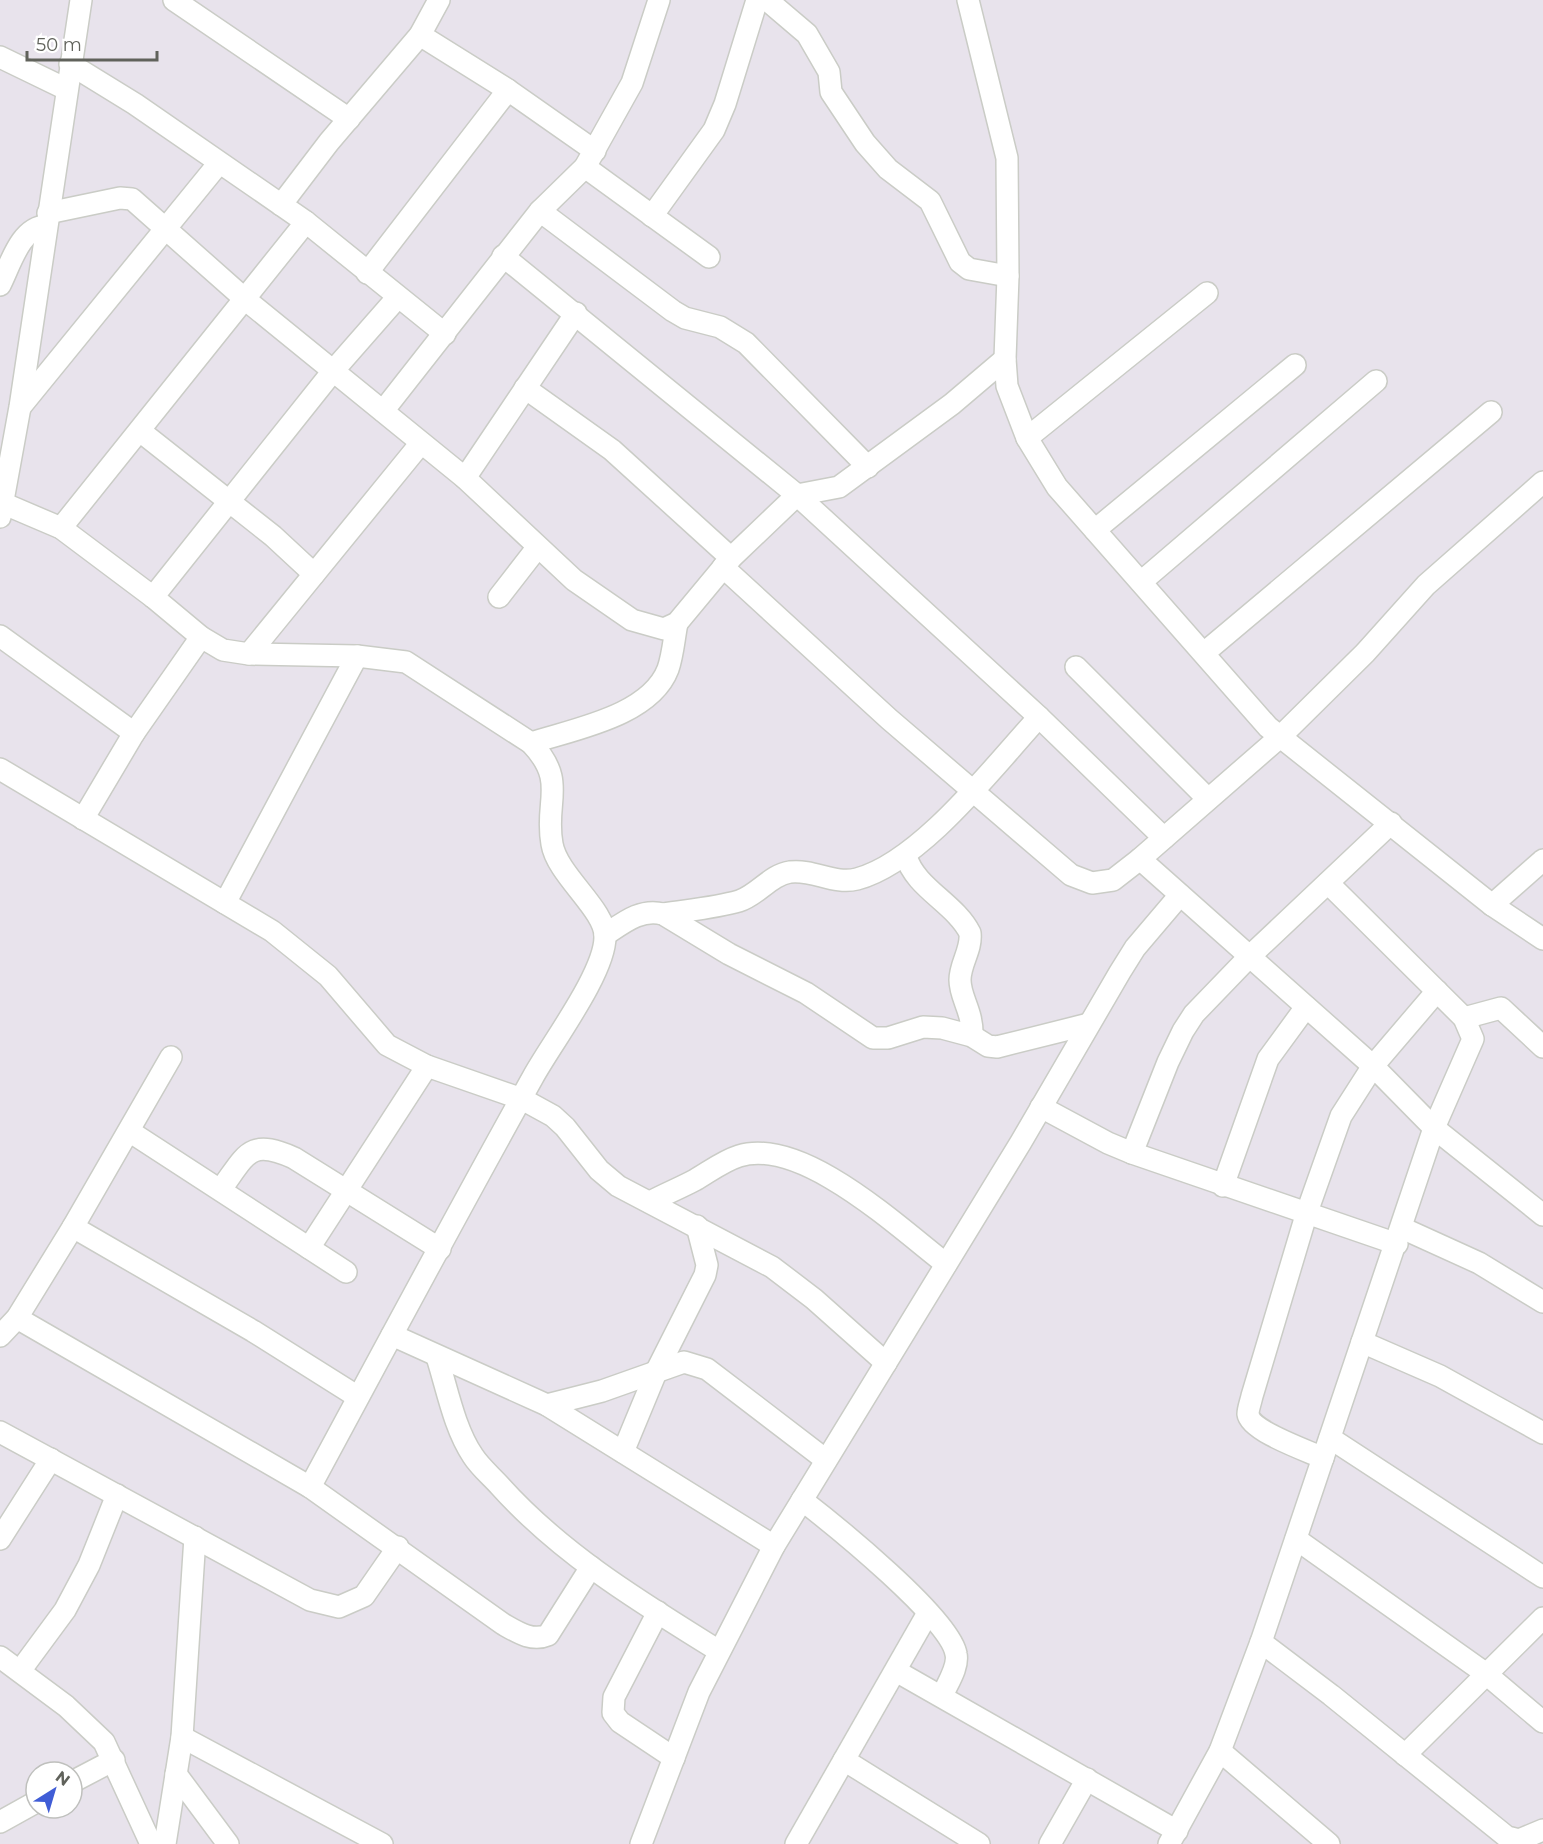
<svg xmlns="http://www.w3.org/2000/svg" width="1543" height="1844" viewBox="0 0 1543 1844" font-family="Montserrat,sans-serif">
<style>
.lines{fill:none;stroke-linecap:round;stroke-linejoin:round}
.minor-casing{stroke:#caccc6;stroke-width:24}
.minor{stroke:#fff;stroke-width:21}
</style>
<rect width="100%" height="100%" fill="#e8e3ec"/>
<g class="lines">
<defs>
<g id="minor">
<polyline points="174,0 349,119"/>
<polyline points="767,0 807,34 829,72 831,92 865,143 888,169 930,201 960,262 969,269 1008,276"/>
<polyline points="968,0 1007,158 1008,276 1005,359 1007,386 1027,438 1057,487 1268,727 1492,905 1543,939"/>
<polyline points="420,35 508,90 595,151"/>
<polyline points="0,57 66,89"/>
<polyline points="70,64 135,104 306,222 445,334"/>
<polyline points="585,167 709,257"/>
<polyline points="281,205 329,142 420,35 439,0"/>
<polyline points="540,211 673,311 685,318 720,327 746,343 868,467"/>
<polyline points="48,213 120,198 132,199 246,300 465,478 574,580 632,620 664,629 677,623 731,558 797,495 839,487 952,404 1005,359"/>
<polyline points="652,216 714,130 725,104 757,0"/>
<polyline points="503,256 797,495 1039,717 1164,838"/>
<polyline points="367,273 508,90"/>
<path d="M0,285C10,266 20,227 46,226"/>
<polyline points="525,388 612,450 731,558"/>
<polyline points="21,406 219,163"/>
<polyline points="383,411 540,211 585,167 632,83 659,0"/>
<polyline points="140,431 273,536 314,574"/>
<polyline points="1027,438 1207,293"/>
<polyline points="465,478 576,313"/>
<path d="M0,502L61,528L153,597L201,637L223,650L249,654L357,656L406,662L531,743C568,782 544,801 552,844C557,875 606,910 605,937C605,973 551,1044 533,1077C457,1213 384,1350 310,1487"/>
<polyline points="0,517 20,407 81,0"/>
<polyline points="61,528 306,222"/>
<polyline points="1095,530 1295,365"/>
<polyline points="723,567 889,719 1071,875 1092,883 1113,880 1140,859 1281,736 1365,653 1426,585 1543,482"/>
<polyline points="1141,582 1376,381"/>
<polyline points="153,597 333,371 397,298"/>
<polyline points="499,597 537,548"/>
<polyline points="0,636 134,733"/>
<polyline points="1204,653 1491,412"/>
<polyline points="249,654 421,443"/>
<polyline points="1076,667 1208,799"/>
<path d="M531,743C574,729 650,716 668,669C673,655 674,638 677,623"/>
<polyline points="0,769 272,931 328,976 387,1045 427,1066 522,1099 553,1116 565,1127 599,1170 618,1186 772,1267 814,1299 886,1363"/>
<polyline points="83,819 134,733 201,637"/>
<path d="M906,856C915,888 955,903 970,933C972,950 960,963 960,980C960,998 973,1011 972,1036"/>
<polyline points="1140,859 1373,1066 1434,1128 1543,1215"/>
<polyline points="225,903 357,656"/>
<polyline points="1492,905 1543,860"/>
<path d="M663,914C688,910 715,908 739,901C758,895 770,875 790,872C814,869 834,885 857,879C921,862 994,766 1039,717"/>
<path d="M605,935C623,923 641,908 663,914L729,954L806,993L873,1038H888L923,1027L942,1028L972,1036L988,1046L997,1047L1089,1024"/>
<polyline points="1464,1018 1501,1008 1543,1047"/>
<polyline points="1041,1107 1108,1143 1132,1153 1397,1244"/>
<polyline points="129,1131 346,1272"/>
<polyline points="1132,1153 1168,1062 1183,1031 1194,1014 1248,958 1391,823"/>
<polyline points="1223,1186 1268,1059 1306,1007"/>
<path d="M221,1189C247,1154 249,1138 294,1158L440,1249"/>
<path d="M650,1202C665,1194 680,1188 695,1180C709,1172 723,1161 739,1156C802,1136 899,1228 946,1264"/>
<polyline points="73,1227 253,1331 358,1397"/>
<polyline points="1402,1228 1479,1263 1543,1302"/>
<polyline points="309,1248 427,1066"/>
<path d="M17,1318L310,1487L503,1624C517,1632 532,1642 548,1635L591,1567"/>
<polyline points="392,1335 547,1405 774,1546"/>
<polyline points="0,1336 17,1318 73,1227 171,1057"/>
<polyline points="1362,1342 1440,1376 1543,1433"/>
<path d="M437,1357C447,1388 454,1428 473,1456C480,1467 492,1477 500,1486C562,1555 642,1603 719,1651"/>
<polyline points="547,1405 602,1391 684,1362 707,1369 826,1460"/>
<polyline points="0,1432 310,1600 339,1607 364,1596 398,1547"/>
<polyline points="1330,1438 1543,1577"/>
<polyline points="623,1452 657,1370 705,1275 707,1265 697,1226"/>
<path d="M1323,1458C1308,1451 1250,1431 1248,1414C1248,1409 1251,1401 1252,1396L1307,1212L1341,1116L1373,1066L1437,991"/>
<path d="M802,1500C833,1524 951,1619 956,1654C959,1667 947,1684 942,1696"/>
<polyline points="0,1539 51,1459"/>
<polyline points="1296,1539 1485,1673 1543,1722"/>
<polyline points="658,1612 614,1697 613,1713 620,1722 674,1758"/>
<polyline points="1261,1642 1331,1695 1507,1837 1519,1840 1543,1830"/>
<polyline points="0,1657 66,1706 104,1742 151,1844"/>
<polyline points="20,1671 65,1610 89,1565 117,1495"/>
<polyline points="896,1671 1177,1831"/>
<polyline points="182,1737 382,1844"/>
<polyline points="1220,1751 1329,1844"/>
<polyline points="1405,1755 1543,1618"/>
<polyline points="844,1760 979,1844"/>
<polyline points="176,1774 228,1844"/>
<polyline points="72,1782 114,1760"/>
<polyline points="0,1822 36,1802"/>
<polyline points="165,1844 182,1737 195,1537"/>
<polyline points="641,1844 699,1692 774,1546 1021,1142 1120,972 1135,948 1180,895"/>
<polyline points="796,1844 928,1613"/>
<polyline points="1050,1844 1087,1779"/>
<polyline points="1169,1844 1220,1751 1261,1642 1434,1128 1473,1039 1464,1018 1328,883"/>
</g>
</defs>
<use href="#minor" class="minor-casing"/>
<use href="#minor" class="minor"/>
</g>
<g transform="translate(54 1790) rotate(37)"><circle r="28" fill="#ffffff" stroke="#bfc0bd" stroke-width="1.5"/>
<path d="M0-4.5L10 22L0 15L-10 22Z" fill="#405dd6"/>
<text y="-9" font-size="16" font-weight="bold" text-anchor="middle" fill="#60625b">N</text>
</g>
<path d="M27 51v9h130v-9" fill="none" stroke="#60625b" stroke-width="3"/>
<text x="36" y="51" font-size="18" fill="#60625b" stroke="#ffffff" stroke-width="4.5" paint-order="stroke">50 m</text>
</svg>
